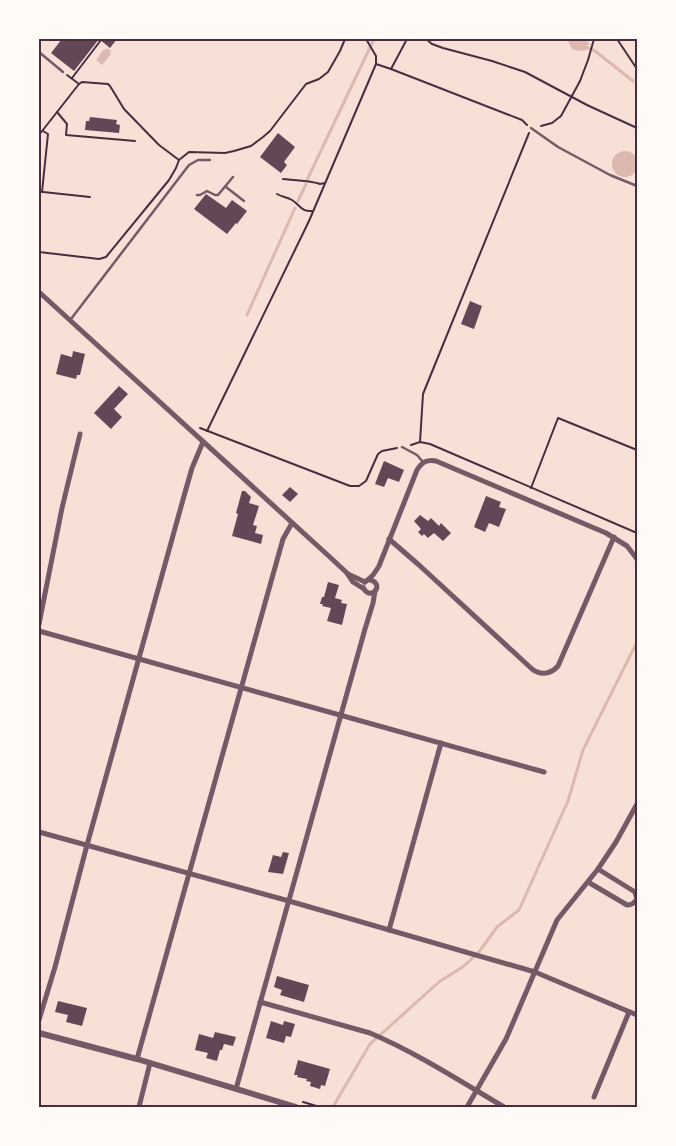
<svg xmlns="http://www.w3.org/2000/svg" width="676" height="1146" viewBox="0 0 676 1146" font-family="'Zilla Slab',serif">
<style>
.water{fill:#dcb8b0}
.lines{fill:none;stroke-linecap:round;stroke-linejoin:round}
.stream{stroke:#dcb8b0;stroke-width:3}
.building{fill:#644757}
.path{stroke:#4a2c40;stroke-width:2}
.service{stroke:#755966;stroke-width:2.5}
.minor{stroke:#755966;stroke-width:5}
.tertiary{stroke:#755966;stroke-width:6}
.neatline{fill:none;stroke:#4a2c40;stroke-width:2}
</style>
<rect width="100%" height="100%" fill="#f7e1d7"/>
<g class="water">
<path d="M567,39C575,39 586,36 590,45H587L586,48L587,50L579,51L572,49Z"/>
<polygon points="107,48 111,51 110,53 111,54 102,65 96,60 104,49 106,50"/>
<circle cx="625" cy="164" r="13"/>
</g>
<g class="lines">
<g class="stream">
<polyline points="584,46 595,51 633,81"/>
<polyline points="307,180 374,39"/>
<polyline points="298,201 306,184"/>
<polyline points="247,315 295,208"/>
<polyline points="334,1105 370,1044 439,982 464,966 479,952 497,927 519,910 568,801 583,750 637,642"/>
</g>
</g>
<g class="building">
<polygon points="62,39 117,39 110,48 99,39 74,71 51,53"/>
<polygon points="90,117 117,120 116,124 120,125 119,133 85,130 86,121 89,121"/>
<polygon points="278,133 295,147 284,162 287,165 281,173 260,157"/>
<polygon points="206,194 226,208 232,200 247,211 237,224 236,223 227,234 194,209"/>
<polygon points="470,301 482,306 474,329 461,324"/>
<polygon points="73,351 85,354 80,375 77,375 76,379 56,374 61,354 72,357"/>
<polygon points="119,386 128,394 114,409 122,417 111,429 94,413"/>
<polygon points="384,461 404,470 399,482 388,478 384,487 375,484"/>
<polygon points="290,487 298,494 290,502 282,495"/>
<polygon points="242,491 245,491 251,497 249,503 259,506 253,525 257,526 255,533 263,535 261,544 232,536 238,514 236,513"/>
<polygon points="486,496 501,502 499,507 506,509 499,527 489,523 485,532 474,527"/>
<polygon points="420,515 428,521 431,518 439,526 441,523 451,533 443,541 434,533 428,538 424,534 422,536 418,532 421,529 414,521"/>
<polygon points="328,582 339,585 335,598 342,600 341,603 347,604 342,625 327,621 331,608 322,606 323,604 320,604 322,597 324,597"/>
<polygon points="283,852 289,853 283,874 268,872 273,855 281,857"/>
<polygon points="277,976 309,985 304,1002 280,995 282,990 274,987"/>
<polygon points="58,1001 87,1008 82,1026 66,1022 68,1015 55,1012"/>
<polygon points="271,1021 283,1025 284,1021 295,1024 291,1037 286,1036 284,1043 266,1038"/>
<polygon points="215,1032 236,1037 233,1046 224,1044 222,1050 220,1050 217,1061 206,1058 208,1053 195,1050 199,1034 213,1038"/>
<polygon points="298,1060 330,1069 325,1086 321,1085 320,1089 310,1086 311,1082 306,1081 307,1079 297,1077 298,1075 294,1075"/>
</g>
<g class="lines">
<g class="path">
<polyline points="366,39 376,56 376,64"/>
<polyline points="426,39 432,44 443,48 492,61 525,72 587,105 637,128"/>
<polyline points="617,39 637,69"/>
<polyline points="391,69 522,120 527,125"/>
<polyline points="67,75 79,84"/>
<polyline points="72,78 101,40"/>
<polyline points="57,112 67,124 66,135 135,141"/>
<polyline points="541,126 552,123 561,116 580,81 588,60 594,39"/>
<polyline points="39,135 79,84 82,82 108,84 110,86 124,109 159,145 179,160"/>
<path d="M283,179C293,180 314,181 320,184L325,183"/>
<polyline points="39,192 42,192 48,134 43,131"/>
<polyline points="43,192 90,197"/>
<path d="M277,194C282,197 287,197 292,200C301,206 301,212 313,211"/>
<polyline points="39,252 99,259 106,257 169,180 176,168 179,160 189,152 225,153 234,151 251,146 263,137 270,131 306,84 319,79 328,72 340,51 345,39"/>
<polyline points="200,428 350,486 359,486 366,481 378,454 382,451 397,448"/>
<polyline points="207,431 309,221 376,64 391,69 407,39"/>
<polyline points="420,442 423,394 529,133"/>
<polyline points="411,445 420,442 430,444 637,533"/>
<polyline points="531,488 558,418 637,450"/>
<polyline points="303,1102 320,1107"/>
</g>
<g class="service">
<polyline points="39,52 63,72"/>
<polyline points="531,128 558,147 610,175 637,186"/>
<polyline points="226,187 244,201"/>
<polyline points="197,195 200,195 207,191 215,195 218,195 233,177"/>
<polyline points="71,319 189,165 198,160 210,160"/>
<polyline points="402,447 417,455 423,462"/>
</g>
<g class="minor">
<polyline points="39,292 332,559 347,573 353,582 364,589"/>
<path d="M389,539L419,565L532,669C541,676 551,674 558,666L614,537"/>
<polyline points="348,574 365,582"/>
<path d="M365,582C373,576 374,574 379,566L417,470C422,462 427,459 436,461L606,533L627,546L637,559"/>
<path d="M363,587C370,603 386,584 370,580"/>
<polyline points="39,624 62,508 80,434"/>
<path d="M39,631C207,678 376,725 544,772"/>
<polyline points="39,832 289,901 535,972 637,1015"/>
<path d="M588,882L627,905C632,905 634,903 637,899L635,892L598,869"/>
<polyline points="389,930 441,743"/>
<path d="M260,1002L370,1033C417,1053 460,1081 504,1107"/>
<polyline points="39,1020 55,967 87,845 184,496 192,468 203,442"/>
<polyline points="137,1059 283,539 292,523"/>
<polyline points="236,1089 365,629 373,603 375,591"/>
<polyline points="594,1097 629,1012"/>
<polyline points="139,1107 150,1063"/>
<polyline points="467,1107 506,1039 557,920 598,869 616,842 637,804"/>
</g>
<polyline class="tertiary" points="39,1033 137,1059 296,1107"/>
</g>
<rect width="676" height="1146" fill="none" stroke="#fffaf5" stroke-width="80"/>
<rect x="40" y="40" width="596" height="1066" class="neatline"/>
</svg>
